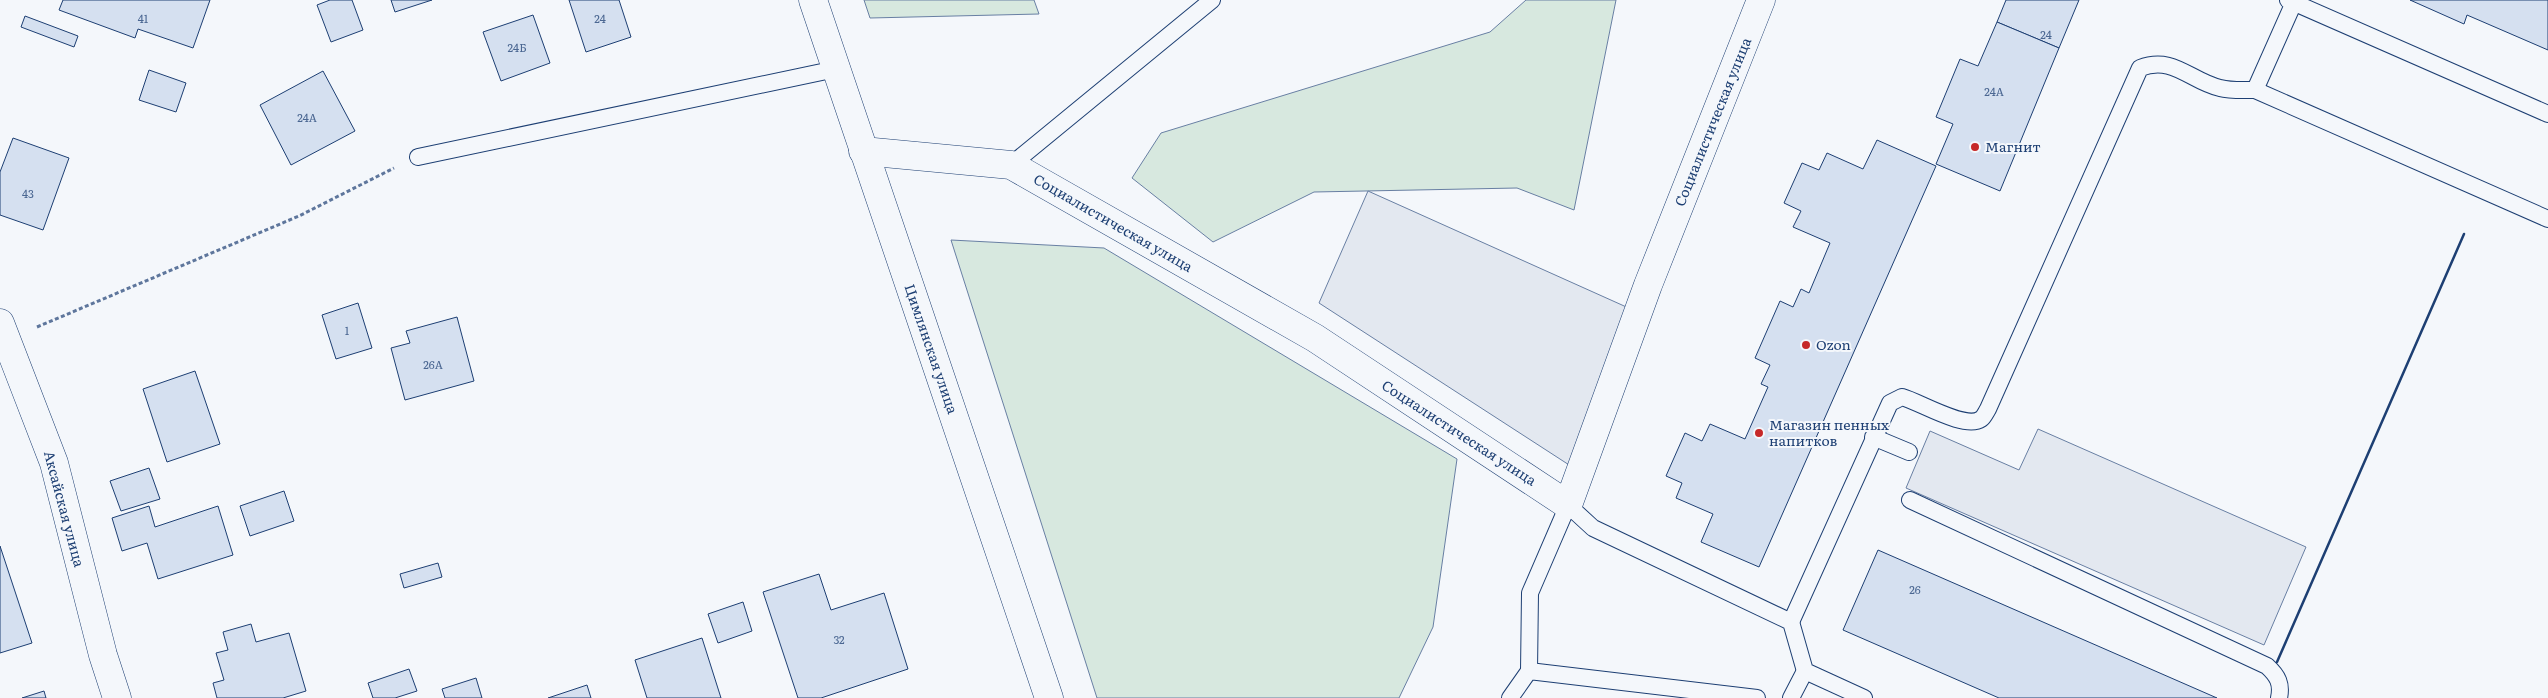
<svg xmlns="http://www.w3.org/2000/svg" width="2548" height="698" viewBox="0 0 2548 698" font-family="Literata,serif">
<style>
.green{fill:#d7e8df;stroke:#687fa3}
.parking{fill:#e3e8f0;stroke:#687fa3}
.building{fill:#d5e0f0;stroke:#1d3f73}
.lines{fill:none;stroke-linecap:round;stroke-linejoin:round}
.lane-casing{stroke:#1d3f73;stroke-width:18}
.street-casing{stroke:#1d3f73;stroke-width:29}
.secondary-casing{stroke:#1d3f73;stroke-width:29}
.primary-casing{stroke:#1d3f73;stroke-width:29}
.path{stroke:#5e769c;stroke-width:3;stroke-dasharray:4 2.5;stroke-linecap:butt}
.lane{stroke:#f4f7fb;stroke-width:16}
.street{stroke:#f4f7fb;stroke-width:28}
.secondary{stroke:#f4f7fb;stroke-width:28}
.primary{stroke:#f4f7fb;stroke-width:28}
.wall{stroke:#1d3f73;stroke-width:2.5}
.poi-dot{fill:#c62828;stroke:#f4f7fb;stroke-width:2}
.labels{text-anchor:middle;stroke-width:4;stroke-linejoin:round;paint-order:stroke}
.number-label{font-size:11px;fill:#4b6792}
.street-label{font-size:14px;fill:#1d3f73;stroke:#f4f7fb}
.poi-label{font-size:14px;fill:#1d3f73;stroke:#f4f7fb;text-anchor:start}
</style>
<rect width="100%" height="100%" fill="#f4f7fb"/>
<g class="green">
<polygon points="864,0 1034,0 1039,14 870,18"/>
<polygon points="1526,0 1616,0 1574,210 1517,188 1314,192 1213,242 1132,178 1161,133 1490,32"/>
<polygon points="951,240 1104,248 1457,459 1433,627 1399,698 1097,698"/>
</g>
<g class="parking">
<polygon points="1368,191 1642,314 1580,472 1319,303"/>
<polygon points="2038,429 2306,547 2264,645 1906,488 1930,431 2019,470"/>
</g>
<g class="building">
<polygon points="63,0 210,0 193,48 138,29 135,38 59,10"/>
<polygon points="330,0 352,0 363,30 331,42 317,5"/>
<polygon points="391,0 432,0 395,12"/>
<polygon points="569,0 619,0 631,37 586,52"/>
<polygon points="2006,0 2079,0 2059,48 1997,22"/>
<polygon points="2410,0 2548,0 2548,50 2467,15 2464,24"/>
<polygon points="533,15 550,63 501,81 483,32"/>
<polygon points="25,16 78,36 74,47 21,27"/>
<polygon points="1997,22 2059,48 2000,191 1936,164 1953,124 1936,117 1960,59 1978,66"/>
<polygon points="149,70 186,83 176,112 139,100"/>
<polygon points="323,71 355,131 291,165 260,105"/>
<polygon points="13,138 69,158 43,230 0,215 0,172"/>
<polygon points="1877,140 1936,166 1759,567 1701,542 1713,514 1676,498 1682,483 1666,476 1685,433 1702,441 1710,424 1745,439 1768,387 1761,384 1770,365 1755,358 1780,301 1793,307 1801,289 1809,293 1830,243 1793,227 1801,211 1784,203 1802,163 1819,170 1827,153 1863,169"/>
<polygon points="358,303 372,348 336,359 322,315"/>
<polygon points="457,317 474,381 405,400 391,348 410,343 406,331"/>
<polygon points="195,371 220,444 167,462 143,389"/>
<polygon points="149,468 160,499 121,511 110,481"/>
<polygon points="284,491 294,521 250,536 240,506"/>
<polygon points="149,506 155,527 218,506 233,555 158,579 147,543 122,551 112,518"/>
<polygon points="0,546 32,643 0,653"/>
<polygon points="1878,550 2217,698 1999,698 1843,630"/>
<polygon points="438,563 442,577 404,588 400,574"/>
<polygon points="819,574 831,610 884,593 908,669 821,698 798,698 763,592"/>
<polygon points="743,602 752,631 718,643 708,614"/>
<polygon points="251,624 256,642 289,633 306,691 283,698 217,698 213,683 224,680 216,653 228,650 223,632"/>
<polygon points="702,638 721,698 647,698 635,660"/>
<polygon points="409,669 417,691 395,698 373,698 368,683"/>
<polygon points="476,678 482,698 445,698 442,689"/>
<polygon points="587,685 591,698 548,698"/>
<polygon points="44,691 46,698 22,698"/>
</g>
<g class="lines">
<defs>
<g id="lane">
<polyline points="2288,0 2548,114"/>
<polyline points="2295,0 2255,90 2548,219"/>
<polyline points="418,157 836,69"/>
<polyline points="1011,165 1212,0"/>
<polyline points="1873,437 1909,452"/>
<path d="M1910,500L2267,666C2278,676 2282,684 2279,698"/>
<path d="M1791,622L1890,403L1902,397C1920,402 1965,430 1981,419C1984,417 1986,412 1988,409L2140,68C2173,55 2190,81 2220,88C2231,91 2244,90 2255,90"/>
<polyline points="1529,671 1530,593 1568,505 1593,528 1791,622 1805,671 1864,698"/>
<polyline points="1510,698 1529,671 1757,698"/>
<polyline points="1791,698 1805,671"/>
</g>
<polyline id="street" points="0,323 54,463 103,655 117,698"/>
<polyline id="secondary" points="863,151 1011,165 1315,338 1568,505 1648,285 1761,0"/>
<polyline id="primary" points="813,0 1049,698"/>
</defs>
<use href="#lane" class="lane-casing"/>
<use href="#street" class="street-casing"/>
<use href="#secondary" class="secondary-casing"/>
<use href="#primary" class="primary-casing"/>
<polyline class="path" points="37,327 299,216 394,168"/>
<use href="#lane" class="lane"/>
<use href="#street" class="street"/>
<use href="#secondary" class="secondary"/>
<use href="#primary" class="primary"/>
<polyline class="wall" points="2277,662 2464,234"/>
</g>
<g class="poi-dot">
<circle cx="1975" cy="147" r="5"/>
<circle cx="1806" cy="345" r="5"/>
<circle cx="1759" cy="433" r="5"/>
</g>
<g class="labels">
<g class="number-label">
<text x="143" y="23">41</text>
<text x="600" y="23">24</text>
<text x="2046" y="39">24</text>
<text x="517" y="52">24Б</text>
<text x="1994" y="96">24А</text>
<text x="307" y="122">24А</text>
<text x="28" y="198">43</text>
<text x="347" y="335">1</text>
<text x="433" y="369">26А</text>
<text x="1915" y="594">26</text>
<text x="839" y="644">32</text>
</g>
<g class="street-label">
<text transform="translate(1713 122) rotate(-68)" y="5">Социалистическая улица</text>
<text transform="translate(1113 223) rotate(30)" y="5">Социалистическая улица</text>
<text transform="translate(931 349) rotate(71)" y="5">Цимлянская улица</text>
<text transform="translate(1459 433) rotate(33)" y="5">Социалистическая улица</text>
<text transform="translate(64 509) rotate(75)" y="5">Аксайская улица</text>
</g>
<g class="poi-label">
<text x="1985" y="152">Магнит</text>
<text x="1816" y="350">Ozon</text>
<text x="1769" y="430">Магазин пенных<tspan x="1769" dy="16">напитков</tspan></text>
</g>
</g>
</svg>
